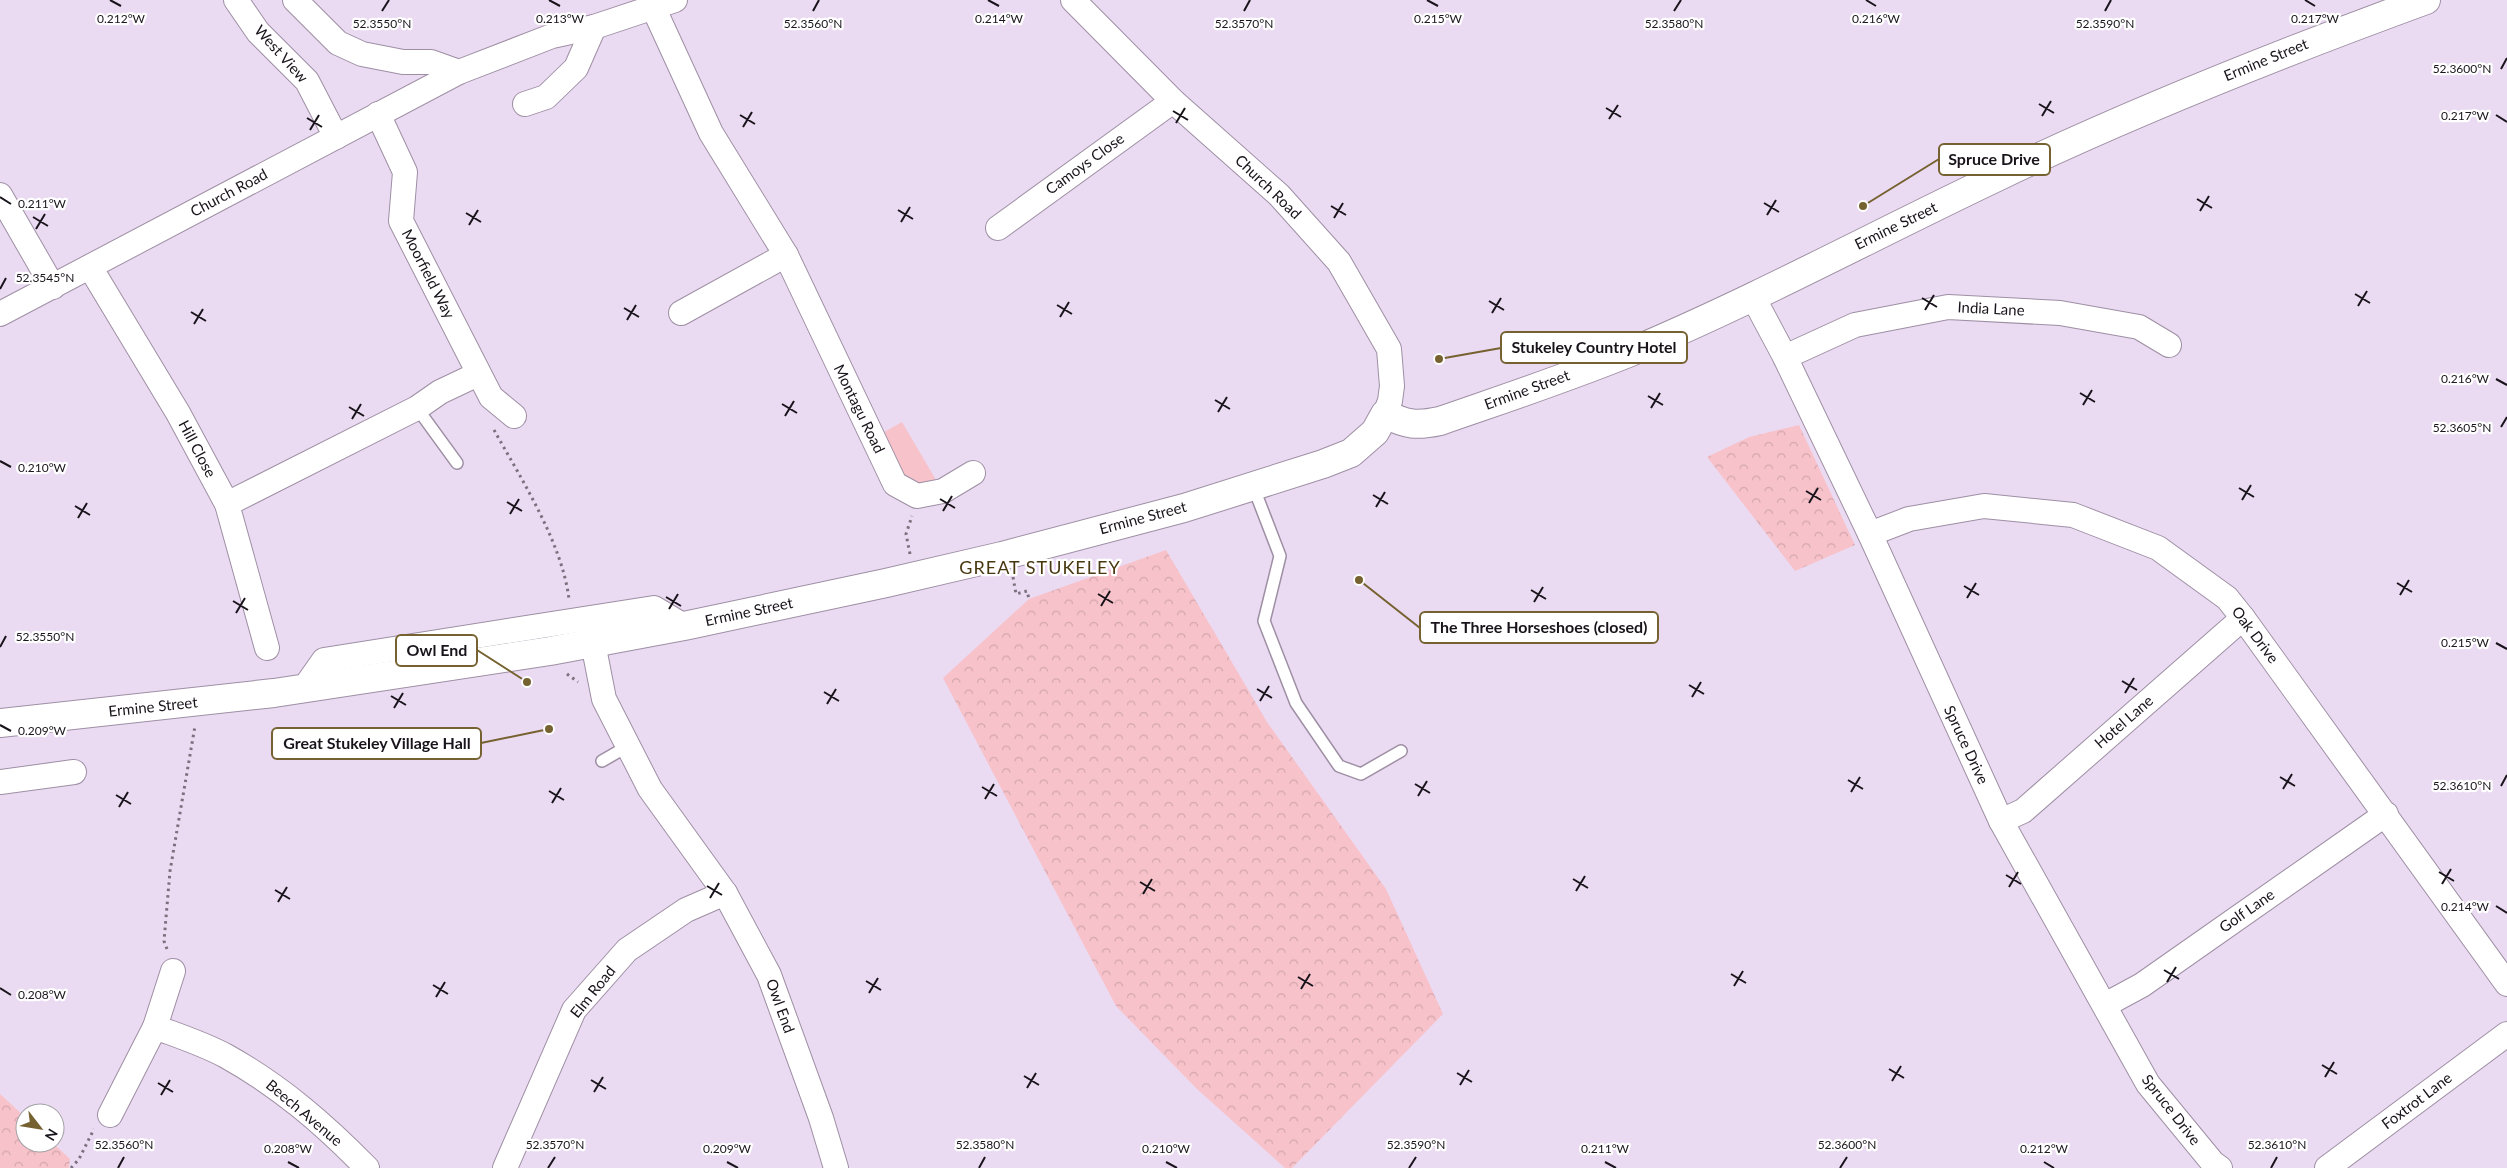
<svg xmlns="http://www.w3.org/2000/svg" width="2507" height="1168" viewBox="0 0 2507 1168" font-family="Lato,sans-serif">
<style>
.green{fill:#f7c2ca}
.forest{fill:url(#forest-crowns)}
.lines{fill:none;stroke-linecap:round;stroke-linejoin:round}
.lane-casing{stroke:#9e8fa4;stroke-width:14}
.street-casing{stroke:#9e8fa4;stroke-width:26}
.secondary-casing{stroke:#9e8fa4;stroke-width:30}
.path{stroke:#7a707e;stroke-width:3;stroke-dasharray:2.5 4;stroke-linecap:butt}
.lane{stroke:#fff;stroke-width:11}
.street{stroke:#fff;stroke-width:24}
.secondary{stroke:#fff;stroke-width:28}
.ticks{fill:none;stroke:#19141b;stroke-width:2}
.labels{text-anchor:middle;stroke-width:4.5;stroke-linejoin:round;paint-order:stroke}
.street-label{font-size:15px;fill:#19141b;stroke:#fff}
.quarter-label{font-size:18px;letter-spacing:1px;fill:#483810;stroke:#fff}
.ticks-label{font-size:12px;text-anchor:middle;fill:#19141b;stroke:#fff;stroke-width:4.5;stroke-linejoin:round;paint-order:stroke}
.leader{fill:none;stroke:#766130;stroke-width:2}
.callout-dot{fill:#766130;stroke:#fff;stroke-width:2}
.callout{fill:#fff;stroke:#766130;stroke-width:2}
.callout-label{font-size:16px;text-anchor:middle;font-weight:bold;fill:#19141b}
</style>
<defs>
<pattern id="forest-crowns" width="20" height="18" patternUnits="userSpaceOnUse" patternTransform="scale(1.25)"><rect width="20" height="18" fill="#f7c2ca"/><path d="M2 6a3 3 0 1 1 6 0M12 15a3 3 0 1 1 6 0" fill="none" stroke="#d3a6ad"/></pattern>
</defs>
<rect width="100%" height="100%" fill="#ebdbf2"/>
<polygon class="green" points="902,422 936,480 916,485 904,479 879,435"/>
<g class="forest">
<polygon points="1799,425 1855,545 1795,571 1707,457 1749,437"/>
<polygon points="1166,550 1267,722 1386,889 1443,1014 1292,1168 1285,1168 1197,1089 1116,1006 943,678 1029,599"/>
<polygon points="0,1094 25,1117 25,1143 53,1143 70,1159 69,1168 0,1168"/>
</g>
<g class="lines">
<defs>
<g id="lane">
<polyline points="417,408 457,463"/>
<polyline points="1253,486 1280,556 1264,621 1296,703 1339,766 1361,774 1401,751"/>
<polyline points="602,761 628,746"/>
</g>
<g id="street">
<polyline points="236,0 258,32 307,81 336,137"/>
<polyline points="295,0 338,43 362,54 403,62 431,62 459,72"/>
<polyline points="1073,0 1173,101 1279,195 1339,262 1389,349 1392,386 1390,401 1385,414"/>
<polyline points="654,9 711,133 786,255 895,484 917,496 943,491 973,473"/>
<polyline points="525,104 546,97 576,68 594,27"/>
<polyline points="378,114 405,172 401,221 491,397 514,416"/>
<polyline points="0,195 53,287"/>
<polyline points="998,228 1173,101"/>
<polyline points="90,267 178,413 227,504 267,648"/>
<polyline points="1753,297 1785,357 1870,534 2001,821 2148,1084 2213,1163 2220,1168"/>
<polyline points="681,313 786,255"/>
<polyline points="0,314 459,72 552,36 594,27 675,0"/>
<polyline points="1785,357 1855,325 1948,307 2060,313 2139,327 2169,345"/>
<polyline points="227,504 417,408 440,392 478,374"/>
<polyline points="1870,534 1909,519 1984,506 2073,515 2158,548 2227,598 2243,618 2507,984"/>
<polyline points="593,643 604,699 650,789 725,893 769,975 821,1118 836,1168"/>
<polyline points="305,687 324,660 654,608 684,626"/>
<polyline points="0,782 74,772"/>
<polyline points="2001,821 2023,811 2243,618"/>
<polyline points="2105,1005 2142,985 2386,814"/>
<polyline points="155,1027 173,971"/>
<path d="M110,1115L155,1027C179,1036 204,1044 226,1056C280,1086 324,1124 367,1168"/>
<polyline points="505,1168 574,1010 627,950 686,910 725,893"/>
<polyline points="2327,1168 2507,1034"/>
</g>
<path id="secondary" d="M0,723L274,693L550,651L684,626L886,583L1002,556L1184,508L1323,464L1351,453L1375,432L1385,414C1407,425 1417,426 1440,421C1506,398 1573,376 1638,349C1760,297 1877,234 1997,177C2137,110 2281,53 2426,0"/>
</defs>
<use href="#lane" class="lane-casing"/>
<use href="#street" class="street-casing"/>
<use href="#secondary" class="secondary-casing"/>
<g class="path">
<path d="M494,430C522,480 562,543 569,599"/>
<polyline points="910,554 906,534 912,516"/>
<polyline points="1013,577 1016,594 1027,591 1029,599"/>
<polyline points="567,674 578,682"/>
<polyline points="167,949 164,941 170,871 195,726"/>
<polyline points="71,1168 79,1159 94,1129"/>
</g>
<use href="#lane" class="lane"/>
<use href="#street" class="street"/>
<use href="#secondary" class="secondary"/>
</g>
<path class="ticks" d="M110,0L121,6M549,0L560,6M988,0L999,6M1427,0L1438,6M1866,0L1876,6M2305,0L2315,6M382,11L389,0M813,11L819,0M1244,11L1250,0M1674,11L1681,0M2105,11L2111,0M2501,69L2507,58M2039,104L2054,113M1606,108L1621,117M1173,111L1188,120M740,115L755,124M2496,115L2507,122M2042,116L2051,101M307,118L322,127M1609,119L1618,105M1176,123L1185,108M743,127L752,112M310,130L319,115M0,197L11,204M2197,199L2212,208M1764,203L1779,212M1331,206L1346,215M898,210L913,219M2200,211L2209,196M466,213L481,222M1767,215L1776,200M33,217L48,226M1334,218L1343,203M901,222L910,207M469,225L478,210M36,229L45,214M0,289L6,278M2355,294L2370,303M1922,298L1937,307M1489,301L1504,310M1057,305L1072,314M2358,306L2367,291M624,308L639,317M1925,310L1934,295M191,312L206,321M1492,313L1501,298M1060,317L1069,302M627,320L636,305M194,324L203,309M2496,379L2507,385M2080,393L2095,402M1648,396L1663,405M1215,400L1230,409M782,404L797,413M2083,405L2092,390M349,407L364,416M1651,408L1660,393M1218,412L1227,397M785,416L794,401M352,419L361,404M2501,427L2507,417M0,461L11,467M2239,488L2254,497M1806,491L1821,500M1373,495L1388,504M940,499L955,508M2242,500L2251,485M507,502L522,511M1809,503L1818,488M75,506L90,515M1376,507L1385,492M943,511L952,496M510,514L519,499M78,518L87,503M2397,583L2412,592M1964,586L1979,595M1531,590L1546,599M1098,594L1113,603M2400,595L2409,580M666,597L681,606M1967,598L1976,583M233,601L248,610M1534,602L1543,587M1101,606L1110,591M669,609L678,594M236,613L245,598M2496,643L2507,649M0,647L6,636M2122,681L2137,690M1689,685L1704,694M1257,689L1272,698M824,692L839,701M2125,693L2134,678M391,696L406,705M1692,697L1701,682M1260,701L1269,686M827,704L836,689M394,708L403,693M0,725L11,731M2280,777L2295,786M1848,780L1863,789M1415,784L1430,793M2501,786L2507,775M982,787L997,796M2283,789L2292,774M549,791L564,800M1851,792L1860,777M116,795L131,804M1418,796L1427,781M985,799L994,784M552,803L561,788M119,807L128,792M2439,872L2454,881M2006,875L2021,884M1573,879L1588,888M1140,882L1155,891M2442,884L2451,869M707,886L722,895M2009,887L2018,872M275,890L290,899M1576,891L1585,876M1143,894L1152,879M710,898L719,883M278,902L287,887M2496,906L2507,913M2164,970L2179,979M1731,974L1746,983M1298,977L1313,986M866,981L881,990M2167,982L2176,967M433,985L448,994M1734,986L1743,971M0,988L11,995M1301,989L1310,974M869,993L878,978M436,997L445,982M2322,1065L2337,1074M1889,1069L1904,1078M1457,1073L1472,1082M1024,1076L1039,1085M2325,1077L2334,1062M591,1080L606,1089M1892,1081L1901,1066M158,1083L173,1092M1460,1085L1469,1070M1027,1088L1036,1073M594,1092L603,1077M161,1095L170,1080M288,1162L299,1168M727,1162L738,1168M1166,1162L1177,1168M1605,1162L1616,1168M2044,1162L2054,1168M118,1168L124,1157M548,1168L555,1157M979,1168L985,1157M1409,1168L1416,1157M1840,1168L1847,1157M2271,1168L2277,1157"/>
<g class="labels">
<g class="street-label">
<text transform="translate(281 54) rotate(48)" y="5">West View</text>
<text transform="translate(2266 60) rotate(-22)" y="5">Ermine Street</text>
<text transform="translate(1085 164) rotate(-36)" y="5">Camoys Close</text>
<text transform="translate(1268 187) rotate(44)" y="5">Church Road</text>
<text transform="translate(229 193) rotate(-28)" y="5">Church Road</text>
<text transform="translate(1896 226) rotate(-26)" y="5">Ermine Street</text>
<text transform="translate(428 274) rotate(63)" y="5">Moorfield Way</text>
<text transform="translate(1991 309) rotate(3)" y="5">India Lane</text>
<text transform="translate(1527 390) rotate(-20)" y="5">Ermine Street</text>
<text transform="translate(859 409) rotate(64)" y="5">Montagu Road</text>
<text transform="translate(197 449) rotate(62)" y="5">Hill Close</text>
<text transform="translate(1143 518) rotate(-15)" y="5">Ermine Street</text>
<text transform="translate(749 612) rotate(-12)" y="5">Ermine Street</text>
<text transform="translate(2255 635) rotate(53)" y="5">Oak Drive</text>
<text transform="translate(153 707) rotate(-6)" y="5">Ermine Street</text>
<text transform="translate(2124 722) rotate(-41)" y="5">Hotel Lane</text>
<text transform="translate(1966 745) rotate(65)" y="5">Spruce Drive</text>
<text transform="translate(2247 911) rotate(-35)" y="5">Golf Lane</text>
<text transform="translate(593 992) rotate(-51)" y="5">Elm Road</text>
<text transform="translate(780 1006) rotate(70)" y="5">Owl End</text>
<text transform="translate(2417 1101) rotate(-37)" y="5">Foxtrot Lane</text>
<text transform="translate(2171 1110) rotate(52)" y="5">Spruce Drive</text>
<text transform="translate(304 1113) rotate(40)" y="5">Beech Avenue</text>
</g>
<g class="quarter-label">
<text x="1040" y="574">GREAT STUKELEY</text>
</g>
</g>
<g class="ticks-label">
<text x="560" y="23">0.213°W</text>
<text x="999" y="23">0.214°W</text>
<text x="1438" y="23">0.215°W</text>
<text x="1876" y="23">0.216°W</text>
<text x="121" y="23">0.212°W</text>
<text x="2315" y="23">0.217°W</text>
<text x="382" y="28">52.3550°N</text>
<text x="813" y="28">52.3560°N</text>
<text x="1244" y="28">52.3570°N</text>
<text x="1674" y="28">52.3580°N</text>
<text x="2105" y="28">52.3590°N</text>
<text x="2462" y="73">52.3600°N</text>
<text x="2465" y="120">0.217°W</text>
<text x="42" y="208">0.211°W</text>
<text x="45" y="282">52.3545°N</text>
<text x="2465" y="383">0.216°W</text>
<text x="2462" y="432">52.3605°N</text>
<text x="42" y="472">0.210°W</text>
<text x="45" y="641">52.3550°N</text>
<text x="2465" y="647">0.215°W</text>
<text x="42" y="735">0.209°W</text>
<text x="2462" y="790">52.3610°N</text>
<text x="2465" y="911">0.214°W</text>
<text x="42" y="999">0.208°W</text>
<text x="124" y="1149">52.3560°N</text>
<text x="555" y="1149">52.3570°N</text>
<text x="985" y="1149">52.3580°N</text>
<text x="1416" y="1149">52.3590°N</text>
<text x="1847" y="1149">52.3600°N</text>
<text x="2277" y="1149">52.3610°N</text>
<text x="288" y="1153">0.208°W</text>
<text x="727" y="1153">0.209°W</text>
<text x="1166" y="1153">0.210°W</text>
<text x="1605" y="1153">0.211°W</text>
<text x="2044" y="1153">0.212°W</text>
</g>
<path class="leader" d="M1863 206L1939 159M1439 359L1501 348M1359 580L1420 628M527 682L477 650M549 729L481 743"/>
<g class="callout-dot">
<circle cx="1863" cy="206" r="5"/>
<circle cx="1439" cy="359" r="5"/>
<circle cx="1359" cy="580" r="5"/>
<circle cx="527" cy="682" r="5"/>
<circle cx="549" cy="729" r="5"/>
</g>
<g class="callout">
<rect x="1939" y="144" width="111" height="31" rx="5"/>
<rect x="1501" y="332" width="186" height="31" rx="5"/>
<rect x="1420" y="612" width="238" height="31" rx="5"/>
<rect x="396" y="635" width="81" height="31" rx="5"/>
<rect x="272" y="728" width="209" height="31" rx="5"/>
</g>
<g class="callout-label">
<text x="1994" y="165">Spruce Drive</text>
<text x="1594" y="353">Stukeley Country Hotel</text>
<text x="1539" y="633">The Three Horseshoes (closed)</text>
<text x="437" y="656">Owl End</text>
<text x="377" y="749">Great Stukeley Village Hall</text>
</g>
<g transform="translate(40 1128) rotate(121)"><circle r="24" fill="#ffffff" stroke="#a3a1a4"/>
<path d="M0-4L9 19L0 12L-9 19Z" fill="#766130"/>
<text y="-8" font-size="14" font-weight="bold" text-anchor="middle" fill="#19141b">N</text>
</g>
</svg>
